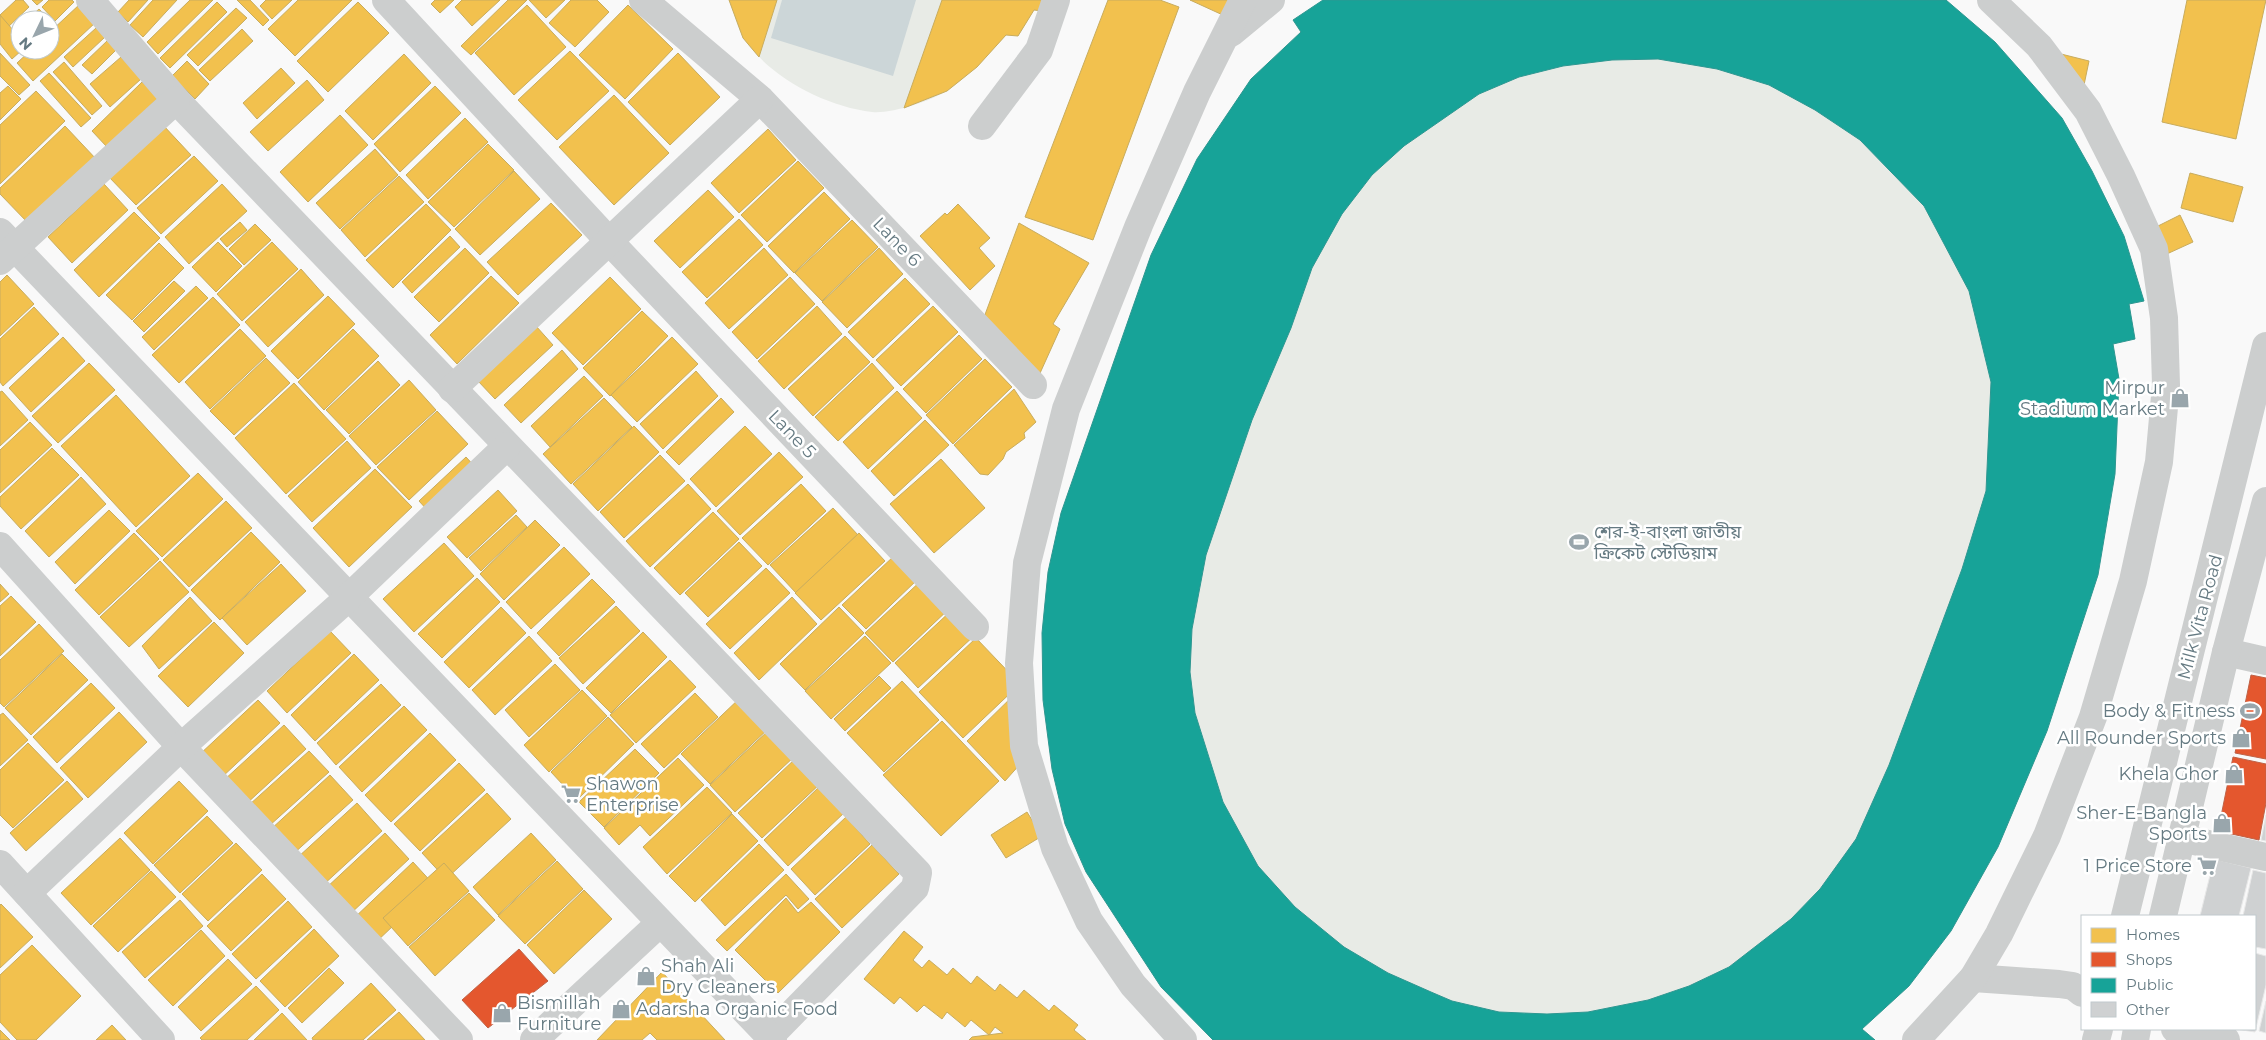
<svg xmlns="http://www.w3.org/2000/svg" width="2266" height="1040" viewBox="0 0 2266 1040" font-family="Montserrat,'Noto Sans Bengali',sans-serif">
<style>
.green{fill:#e8ebe6}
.water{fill:#ccd6d8}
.homes{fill:#f2c14e;stroke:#c8ac5e}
.shops{fill:#e4572e;stroke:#be6247}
.public{fill:#17a398;stroke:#2e9791;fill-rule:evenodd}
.building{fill:#cfd1d2;stroke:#e8e8e8}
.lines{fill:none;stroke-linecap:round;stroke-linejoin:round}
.minor{stroke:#cccece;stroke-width:28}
.labels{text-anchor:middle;stroke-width:5;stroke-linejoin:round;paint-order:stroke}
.street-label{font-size:18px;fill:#657a82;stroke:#fff}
.poi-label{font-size:18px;fill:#657a82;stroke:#fff;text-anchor:end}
</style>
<rect width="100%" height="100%" fill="#f9f9f9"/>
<g class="green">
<path d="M729,0H1054L1050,12L1034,10L1018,36L1006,35C988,55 970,75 948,90C932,101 891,114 872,112C825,106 771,78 744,39C737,28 734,12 729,0Z"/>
<polygon points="1323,0 1946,0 1995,42 2092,171 2124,236 2144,301 2129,304 2135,339 2113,344 2119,379 2115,474 2098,575 2047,731 1998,847 1909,986 1862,1029 1875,1040 1213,1040 1161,987 1086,872 1065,824 1052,769 1043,700 1042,633 1048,572 1061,513 1151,255 1197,159 1251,79 1300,32 1293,20"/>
</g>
<polygon class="water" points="782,0 916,0 893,76 771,38"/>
<g class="homes">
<polygon points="16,0 23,0 29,7 6,29 0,22 0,15"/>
<polygon points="32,0 43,0 37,5"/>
<polygon points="49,0 72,0 74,2 55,21 42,7"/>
<polygon points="129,0 148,0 128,22 118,12"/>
<polygon points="153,0 177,0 143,37 130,25"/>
<polygon points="190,0 213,0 158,54 147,42"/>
<polygon points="237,0 250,0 269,20 263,26"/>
<polygon points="266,0 292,0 272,19 260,6"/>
<polygon points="298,0 352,0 295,56 268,29"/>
<polygon points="435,0 454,0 440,13 431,4"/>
<polygon points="462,0 500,0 472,26 455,7"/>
<polygon points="508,0 527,0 471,55 461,46"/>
<polygon points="529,0 565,0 546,18"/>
<polygon points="571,0 597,0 609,12 575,47 549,23"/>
<polygon points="729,0 777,0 759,57 743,38"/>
<polygon points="942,0 1054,0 1050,12 1034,10 1018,36 1006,35 977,67 947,91 904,108"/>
<polygon points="1108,0 1160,0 1179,7 1093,240 1025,217"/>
<polygon points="1190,0 1231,0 1225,16"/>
<polygon points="2187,0 2266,0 2236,139 2162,122"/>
<polygon points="217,2 227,12 170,68 160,58"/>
<polygon points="358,2 389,33 328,92 297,61"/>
<polygon points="80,4 96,22 33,81 17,63 31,50 50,50 50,32"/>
<polygon points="527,5 566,47 514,95 475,53"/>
<polygon points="628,5 673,49 625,99 579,55"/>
<polygon points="236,8 247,18 198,66 187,55"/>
<polygon points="39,9 49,20 27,20"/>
<polygon points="0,15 20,38 20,50 22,50 12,59 0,44"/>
<polygon points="96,28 105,37 73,67 64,57"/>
<polygon points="242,29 253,41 210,81 199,70"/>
<polygon points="108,40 117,49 92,74 82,65"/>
<polygon points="570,51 609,91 557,140 518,100"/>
<polygon points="0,53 30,85 19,95 0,76"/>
<polygon points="678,53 720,97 670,145 628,102"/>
<polygon points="404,54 431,83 373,140 345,111"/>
<polygon points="2061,54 2089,61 2084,85"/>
<polygon points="121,57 141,79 110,107 90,84"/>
<polygon points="187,61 209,84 195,99 172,76"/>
<polygon points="64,62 102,106 92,115 53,72"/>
<polygon points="281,68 295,83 257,119 243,103"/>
<polygon points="49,73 91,118 81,127 40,81"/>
<polygon points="307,80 324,100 268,151 250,132"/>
<polygon points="142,82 158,98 107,147 92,131"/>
<polygon points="8,86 21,99 0,120 0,93"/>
<polygon points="435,86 461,113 400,172 374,144"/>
<polygon points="36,91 65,121 0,184 0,125"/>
<polygon points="614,95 669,153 614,205 559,147"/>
<polygon points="340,115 368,145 308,202 280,172"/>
<polygon points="465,118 488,142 428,199 406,175"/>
<polygon points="163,125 191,155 136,205 108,176"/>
<polygon points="65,126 97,160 29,224 0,194 0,188"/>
<polygon points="768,129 796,160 739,213 711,183"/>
<polygon points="488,144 514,170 454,227 428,202"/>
<polygon points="375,149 398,175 340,229 316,203"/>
<polygon points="194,156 218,181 161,234 137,208"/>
<polygon points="798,161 824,188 767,242 741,215"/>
<polygon points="514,171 540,199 480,255 455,229"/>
<polygon points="2190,173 2243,187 2233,222 2181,208"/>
<polygon points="399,176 424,202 365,257 341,230"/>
<polygon points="104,184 128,210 72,263 48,237"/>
<polygon points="222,184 247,211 189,264 165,237"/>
<polygon points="708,190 734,217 680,268 654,241"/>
<polygon points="824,192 850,219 794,273 768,246"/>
<polygon points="551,203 582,235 518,295 487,262"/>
<polygon points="426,204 451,230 393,288 366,260"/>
<polygon points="958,204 990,238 979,248 995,266 970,290 920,236 945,213 947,215"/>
<polygon points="134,212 160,238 99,297 74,270"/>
<polygon points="2180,215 2193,242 2158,258 2146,232"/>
<polygon points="739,219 763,245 707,298 682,272"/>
<polygon points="852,220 878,247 822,301 795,273"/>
<polygon points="240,222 247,230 227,247 220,239"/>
<polygon points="1019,223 1089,263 1053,324 1060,329 1036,382 983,320"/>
<polygon points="255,224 271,240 244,265 229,249"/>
<polygon points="450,236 460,247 412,293 402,282"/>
<polygon points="218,242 242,266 216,292 192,267"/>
<polygon points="272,242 298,269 242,321 217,294"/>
<polygon points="159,243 184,268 132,320 106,295"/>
<polygon points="465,248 489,273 439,322 414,297"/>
<polygon points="764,248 788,275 729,329 705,303"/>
<polygon points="879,248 903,274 847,328 822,302"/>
<polygon points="301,269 324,295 268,347 245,322"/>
<polygon points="7,275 34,304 0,336 0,282"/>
<polygon points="491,276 519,303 457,364 430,335"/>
<polygon points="610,277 641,309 583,365 552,333"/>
<polygon points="790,277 815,304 757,359 732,332"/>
<polygon points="905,278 930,304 873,358 848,332"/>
<polygon points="174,281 185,291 144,332 133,321"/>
<polygon points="196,286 208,298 154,350 142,337"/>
<polygon points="328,296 355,324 298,379 271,351"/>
<polygon points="213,297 240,325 179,383 152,355"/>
<polygon points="817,306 842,334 784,389 758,361"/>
<polygon points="933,306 958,332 901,386 876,360"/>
<polygon points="34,307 59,334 3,386 0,382 0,339"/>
<polygon points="642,311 668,336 610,396 583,368"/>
<polygon points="536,326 553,345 495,399 478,381"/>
<polygon points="240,329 266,356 210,409 185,382"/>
<polygon points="353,329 379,356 324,410 298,382"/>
<polygon points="959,335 982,359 926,413 903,389"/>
<polygon points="845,336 870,362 813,416 788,389"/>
<polygon points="63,337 85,361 31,412 9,388"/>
<polygon points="672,337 698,364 637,422 611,395"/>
<polygon points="562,350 578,369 521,423 504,405"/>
<polygon points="266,358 290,383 234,435 210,411"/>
<polygon points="985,359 1012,387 953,444 926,415"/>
<polygon points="378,361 400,385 349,434 326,410"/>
<polygon points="89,363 115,390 58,443 32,416"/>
<polygon points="872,363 894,388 838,441 815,417"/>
<polygon points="696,371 718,396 663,449 640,424"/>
<polygon points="584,376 603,396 550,447 531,426"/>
<polygon points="409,380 436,410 376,465 349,436"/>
<polygon points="294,383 346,439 286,494 235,438"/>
<polygon points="1014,389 1036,422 1024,433 1025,438 1006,452 1003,459 988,475 980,474 954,445"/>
<polygon points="2,391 28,420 0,446 0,392"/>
<polygon points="897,391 922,418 868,469 843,442"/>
<polygon points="116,395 190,476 136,527 61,446"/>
<polygon points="604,398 632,427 571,484 543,454"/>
<polygon points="721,398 734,412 679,465 666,452"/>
<polygon points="437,411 468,444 409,500 377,467"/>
<polygon points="925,420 949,445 894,496 871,471"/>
<polygon points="30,422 52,445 0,493 0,450"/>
<polygon points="634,426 659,452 598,511 573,484"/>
<polygon points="745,426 772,454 716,507 690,479"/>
<polygon points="347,441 371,468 312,522 288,496"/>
<polygon points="52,448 79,475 21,529 0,506 0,497"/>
<polygon points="779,452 803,477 740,535 717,511"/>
<polygon points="660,455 685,481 624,538 600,512"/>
<polygon points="466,457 477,469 430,513 419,501"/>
<polygon points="941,459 985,508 934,553 890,504"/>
<polygon points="375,469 412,507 349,567 313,528"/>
<polygon points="198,473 223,499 162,557 136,531"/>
<polygon points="81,477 106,504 49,557 25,531"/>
<polygon points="688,484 711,509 650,567 626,541"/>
<polygon points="801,484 826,511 768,565 742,538"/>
<polygon points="498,490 517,511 467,558 447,537"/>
<polygon points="226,501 252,528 189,587 163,560"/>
<polygon points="833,508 858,535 796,593 770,565"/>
<polygon points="109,510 130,531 75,584 55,562"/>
<polygon points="713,512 739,539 680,595 654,568"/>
<polygon points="516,515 527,527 481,571 469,558"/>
<polygon points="535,520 560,545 504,600 480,574"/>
<polygon points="251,532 280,562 220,620 191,590"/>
<polygon points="134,533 159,559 99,615 75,590"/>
<polygon points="859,533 885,561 821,620 795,593"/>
<polygon points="739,542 762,566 708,617 685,593"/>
<polygon points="444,543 474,576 414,632 383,599"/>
<polygon points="564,547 590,574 531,629 506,602"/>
<polygon points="895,555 918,579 866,629 842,605"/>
<polygon points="160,561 189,592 129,647 100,617"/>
<polygon points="281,564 306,591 247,645 222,618"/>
<polygon points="766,568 790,593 730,649 706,624"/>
<polygon points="477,578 500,602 442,658 418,634"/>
<polygon points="924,578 951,607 893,662 865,633"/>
<polygon points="592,579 615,602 559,656 537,633"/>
<polygon points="0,584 9,594 0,602"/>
<polygon points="11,596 36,622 0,656 0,606"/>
<polygon points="190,597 212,621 159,669 142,646"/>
<polygon points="792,597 817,624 759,680 734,653"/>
<polygon points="616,606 640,631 583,684 559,658"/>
<polygon points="501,607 526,633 469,688 444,662"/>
<polygon points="839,607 864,633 805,690 780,664"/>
<polygon points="953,609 976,634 918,688 895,663"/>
<polygon points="214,622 244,653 188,707 158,676"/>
<polygon points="39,624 64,651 4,707 0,703 0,660"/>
<polygon points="330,631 351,653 287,713 267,691"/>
<polygon points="643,632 667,657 611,713 586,688"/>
<polygon points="529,636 552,661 495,715 472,690"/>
<polygon points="865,636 891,663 831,719 805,691"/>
<polygon points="976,638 1020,684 963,738 919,692"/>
<polygon points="62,654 88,680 31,735 5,708"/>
<polygon points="354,654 379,680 315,741 291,715"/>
<polygon points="670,660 696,687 636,743 610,715"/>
<polygon points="555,664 580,690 529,737 505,710"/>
<polygon points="879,676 891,688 845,731 834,719"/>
<polygon points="902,681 939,720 884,772 847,733"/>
<polygon points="91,683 115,708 57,763 33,737"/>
<polygon points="381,684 401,705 336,765 317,743"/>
<polygon points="1022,687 1030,753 1005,781 967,741"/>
<polygon points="582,690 607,716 549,772 524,745"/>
<polygon points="695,693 718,717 664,768 641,744"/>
<polygon points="741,697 769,728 710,784 681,754"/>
<polygon points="258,700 280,723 221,778 199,755"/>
<polygon points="404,706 427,730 362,792 339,767"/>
<polygon points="119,712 147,742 88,798 60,768"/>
<polygon points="3,713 28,740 0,766 0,715"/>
<polygon points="608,717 634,744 577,800 551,772"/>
<polygon points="942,721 999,781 941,836 883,775"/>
<polygon points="284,725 306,749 245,805 223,781"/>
<polygon points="770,729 795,756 735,812 710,785"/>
<polygon points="430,733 456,760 391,822 365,795"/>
<polygon points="28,743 64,780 13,828 0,815 0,770"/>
<polygon points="635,749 659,773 604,827 579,802"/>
<polygon points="309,751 329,772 269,826 249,805"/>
<polygon points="678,758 704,785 650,836 640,825 619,845 604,828"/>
<polygon points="796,758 821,783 762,838 738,813"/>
<polygon points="459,763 485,790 420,851 394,824"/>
<polygon points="330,775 353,800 292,855 270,830"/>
<polygon points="67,781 83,799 26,851 10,833"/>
<polygon points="179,781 208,811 153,864 124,833"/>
<polygon points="820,786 845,812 788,866 764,840"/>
<polygon points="707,787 732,813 667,874 643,847"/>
<polygon points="487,793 511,819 446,879 422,853"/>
<polygon points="357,803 382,831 322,886 297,858"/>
<polygon points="1027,812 1042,836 1006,858 991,835"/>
<polygon points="732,814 758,841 695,902 669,876"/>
<polygon points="207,816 233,843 180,893 154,865"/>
<polygon points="846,817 870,844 815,895 791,869"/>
<polygon points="385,833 409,859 349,915 325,889"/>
<polygon points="531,833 556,860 498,915 473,887"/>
<polygon points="120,838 150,870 91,925 61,893"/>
<polygon points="236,843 262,870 208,921 182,894"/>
<polygon points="759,844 784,870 725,926 701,900"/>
<polygon points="872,845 899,874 842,928 815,899"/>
<polygon points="557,861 583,889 525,944 498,916"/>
<polygon points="413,862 435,886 374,944 352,920"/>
<polygon points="444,863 469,891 408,946 383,918"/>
<polygon points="151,871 176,897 118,952 93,926"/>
<polygon points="262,874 286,899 231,951 207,926"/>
<polygon points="786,874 809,899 798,909 786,895 727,951 716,940"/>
<polygon points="584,890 612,919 554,974 527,945"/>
<polygon points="469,893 495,920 435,976 409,947"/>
<polygon points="786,898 798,913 811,902 840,932 778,993 735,950"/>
<polygon points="180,900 203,926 145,978 122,952"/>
<polygon points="288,901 312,927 256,979 232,954"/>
<polygon points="1,904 33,937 0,968 0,905"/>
<polygon points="314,929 339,956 285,1007 260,981"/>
<polygon points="201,930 225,956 173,1006 148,980"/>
<polygon points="904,931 923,947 913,960 922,968 929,960 947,975 953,968 971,984 977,976 995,991 1000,984 1017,998 1024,990 1049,1011 1054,1005 1078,1025 1074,1030 1086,1040 969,1040 972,1037 1003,1033 995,1027 989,1035 971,1020 965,1027 947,1012 942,1019 924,1005 917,1012 900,997 894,1004 864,979"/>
<polygon points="32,945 81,996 36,1040 17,1040 0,1022 0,975"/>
<polygon points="228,959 252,984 201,1031 178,1007"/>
<polygon points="329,968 344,983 302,1023 288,1008"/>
<polygon points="662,972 725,1040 657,1040 650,1033 642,1040 597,1040"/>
<polygon points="371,983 396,1010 363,1040 313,1040 312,1038"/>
<polygon points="256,986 279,1010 247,1040 202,1040 200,1038"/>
<polygon points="399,1012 425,1040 367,1040"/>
<polygon points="282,1013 307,1040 254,1040"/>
<polygon points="112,1025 126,1040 96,1040"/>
<polygon points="0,1030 10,1040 0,1040"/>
</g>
<g class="shops">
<polygon points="2251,675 2266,678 2266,759 2235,753"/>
<polygon points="2233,757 2266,764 2266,803 2259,840 2218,831"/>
<polygon points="519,949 548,981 488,1028 462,1000"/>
</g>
<path class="public" d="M1323,0H1946L1995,42L2062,118L2092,171L2124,236L2144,301L2129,304L2135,339L2113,344L2119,379L2115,474L2098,575L2047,731L1998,847L1951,931L1909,986L1862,1029L1875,1040H1213L1161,987L1086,872L1065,824L1052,769L1043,700L1042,633L1048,572L1061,513L1151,255L1197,159L1251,79L1301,32L1293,20ZM1658,59L1717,69L1769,85L1815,110L1860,140L1924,206L1969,291L1991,382L1986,491L1962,569L1889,765L1856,839L1820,889L1791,919L1729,967L1689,986L1648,1000L1588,1012L1547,1014L1499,1012L1452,1001L1431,992L1388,973L1344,947L1295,907L1258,866L1223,802L1195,713L1190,672L1192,629L1206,555L1252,420L1291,328L1312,268L1342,214L1372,175L1404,146L1479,94L1519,77L1563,66L1612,60Z"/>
<g class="building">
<polygon points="2266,815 2266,841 2261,840"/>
<polygon points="2214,859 2251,868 2239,916 2200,916"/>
<polygon points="2253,870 2266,873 2266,949 2255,947 2255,916 2243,916"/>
<polygon points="2255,953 2266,956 2266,985 2255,1032 2236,1029 2255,1029"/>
<polygon points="2266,1001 2266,1033 2259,1031"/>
</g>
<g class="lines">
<g class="minor">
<polyline points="90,0 176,100 918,873 915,888 769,1037"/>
<polyline points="386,0 609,241 975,627"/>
<polyline points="643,0 760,99 1033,385"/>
<polyline points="1231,33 1271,0"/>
<polyline points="982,126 1039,50 1056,0"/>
<polyline points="0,232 773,1040"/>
<polyline points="0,261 176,100"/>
<polyline points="452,389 760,99"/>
<polyline points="0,546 181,747 459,1040"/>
<polyline points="2226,652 2266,661"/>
<polyline points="2181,838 2266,857"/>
<polyline points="0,864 161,1040"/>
<polyline points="27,893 181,747 348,598 507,446"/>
<path d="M2125,916C2171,726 2220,536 2266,346"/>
<polyline points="2163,916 2226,652 2266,501"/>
<polyline points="1973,978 2059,984 2073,986 2082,993"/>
<polyline points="2175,1029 2226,1040"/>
<polyline points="534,1040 660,923"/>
<polyline points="1183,1040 1133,985 1089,921 1055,848 1024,746 1019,663 1027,563 1066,409 1139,225 1197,92 1243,0"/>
<polyline points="1916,1040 1973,978 1999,934 2047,836 2093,717 2133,581 2159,462 2166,385 2164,318 2154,249 2121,176 2088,111 2039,46 1991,0"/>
<polyline points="2096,1040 2099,1029"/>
<polyline points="2135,1040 2137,1029"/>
</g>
</g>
<defs>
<symbol id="shop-bare" viewBox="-9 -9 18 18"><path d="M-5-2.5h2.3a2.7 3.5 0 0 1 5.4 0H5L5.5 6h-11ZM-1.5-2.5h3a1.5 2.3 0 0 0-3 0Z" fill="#99a6ac" stroke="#fff" stroke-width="2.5" paint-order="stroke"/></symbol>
<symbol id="stadium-bare" viewBox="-9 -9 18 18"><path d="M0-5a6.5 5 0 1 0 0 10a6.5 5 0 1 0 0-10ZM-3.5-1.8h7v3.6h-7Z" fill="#99a6ac" stroke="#fff" stroke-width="2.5" paint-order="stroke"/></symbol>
<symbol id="supermarket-bare" viewBox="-9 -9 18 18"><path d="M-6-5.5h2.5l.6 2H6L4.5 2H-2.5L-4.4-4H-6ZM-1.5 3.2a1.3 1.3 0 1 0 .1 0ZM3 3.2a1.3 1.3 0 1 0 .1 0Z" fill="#99a6ac" stroke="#fff" stroke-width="2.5" paint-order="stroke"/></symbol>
</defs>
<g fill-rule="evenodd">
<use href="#shop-bare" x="2166" y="384" width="28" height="28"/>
<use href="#stadium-bare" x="1565" y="528" width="28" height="28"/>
<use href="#stadium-bare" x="2236" y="697" width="28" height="28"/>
<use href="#shop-bare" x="2227" y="724" width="28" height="28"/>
<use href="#shop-bare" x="2220" y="760" width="28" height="28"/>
<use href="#supermarket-bare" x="557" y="780" width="28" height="28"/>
<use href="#shop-bare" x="2208" y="809" width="28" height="28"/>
<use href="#supermarket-bare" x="2193" y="852" width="28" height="28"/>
<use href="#shop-bare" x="632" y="962" width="28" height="28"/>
<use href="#shop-bare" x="607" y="995" width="28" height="28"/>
<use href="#shop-bare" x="488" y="999" width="28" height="28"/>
</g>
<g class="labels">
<g class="street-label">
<text transform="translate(897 242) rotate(46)" y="6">Lane 6</text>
<text transform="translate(792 434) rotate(46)" y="6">Lane 5</text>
<text transform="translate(2200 617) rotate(-75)" y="6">Milk Vita Road</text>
</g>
<g class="poi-label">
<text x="2165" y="394">Mirpur<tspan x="2165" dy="21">Stadium Market</tspan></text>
<text x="1594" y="538" text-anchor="start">শের-ই-বাংলা জাতীয়<tspan x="1594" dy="21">ক্রিকেট স্টেডিয়াম</tspan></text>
<text x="2235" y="717">Body &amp; Fitness</text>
<text x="2226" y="744">All Rounder Sports</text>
<text x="2219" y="780">Khela Ghor</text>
<text x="586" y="790" text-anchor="start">Shawon<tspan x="586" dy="21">Enterprise</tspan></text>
<text x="2207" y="819">Sher-E-Bangla<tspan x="2207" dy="21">Sports</tspan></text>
<text x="2192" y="872">1 Price Store</text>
<text x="661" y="972" text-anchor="start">Shah Ali<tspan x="661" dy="21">Dry Cleaners</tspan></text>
<text x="517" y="1009" text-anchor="start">Bismillah<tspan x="517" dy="21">Furniture</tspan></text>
<text x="636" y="1015" text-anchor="start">Adarsha Organic Food</text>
</g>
</g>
<rect x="2081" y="915" width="175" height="115" fill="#ffffff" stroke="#c1cacd"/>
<rect x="2091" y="928" width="25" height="15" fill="#f2c14e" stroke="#c1cacd"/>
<text x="2126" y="940" font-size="15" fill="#657a82">Homes</text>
<rect x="2091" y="952" width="25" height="15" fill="#e4572e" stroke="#c1cacd"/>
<text x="2126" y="965" font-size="15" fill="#657a82">Shops</text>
<rect x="2091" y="978" width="25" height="15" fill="#17a398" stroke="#c1cacd"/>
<text x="2126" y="990" font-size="15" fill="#657a82">Public</text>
<rect x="2091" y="1002" width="25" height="15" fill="#cfd1d2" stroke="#c1cacd"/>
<text x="2126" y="1015" font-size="15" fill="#657a82">Other</text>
<g transform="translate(35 35) rotate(227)"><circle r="24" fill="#ffffff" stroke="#c1cacd"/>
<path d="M0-4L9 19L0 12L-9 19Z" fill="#99a6ac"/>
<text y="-8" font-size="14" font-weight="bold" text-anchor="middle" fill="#657a82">N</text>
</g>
</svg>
